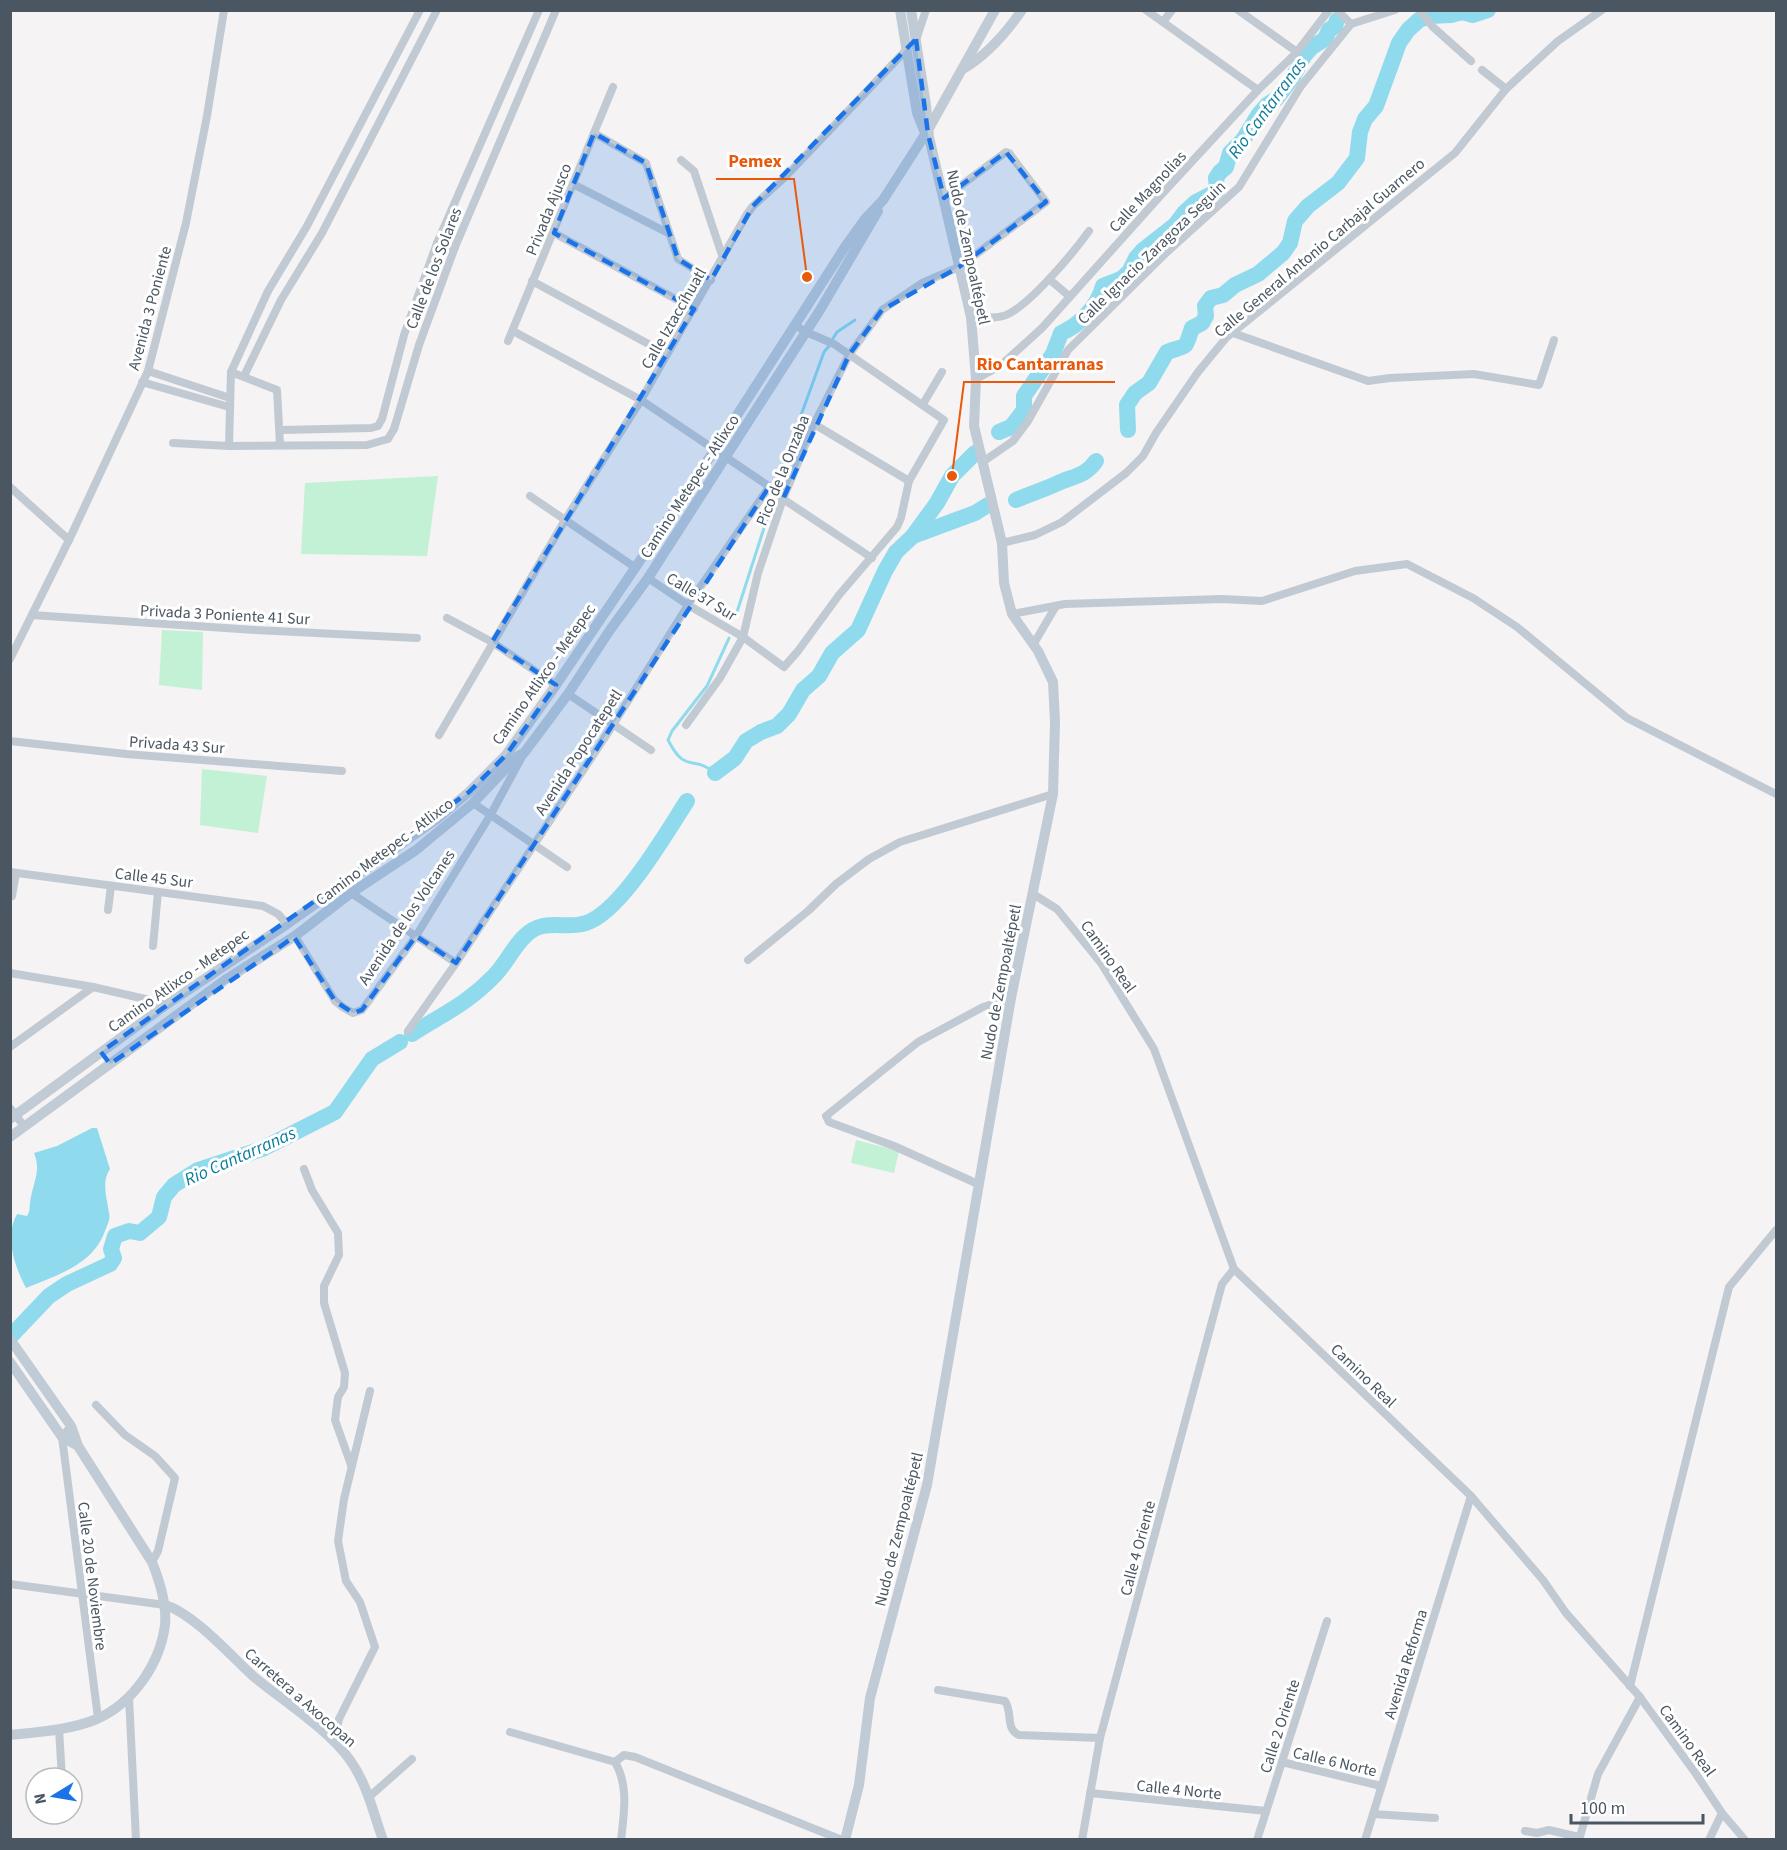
<svg xmlns="http://www.w3.org/2000/svg" width="1787" height="1850" viewBox="0 0 1787 1850" font-family="'Source Sans 3',sans-serif">
<style>
.green{fill:#c3f1d5}
.water{fill:#90daee}
.lines{fill:none;stroke-linecap:round;stroke-linejoin:round}
.stream{stroke:#90daee;stroke-width:3}
.river{stroke:#90daee;stroke-width:16}
.street{stroke:#c1cad2;stroke-width:8}
.secondary{stroke:#c1cbd6;stroke-width:10}
.marked{fill:#1a73e8;fill-opacity:0.2;stroke:#1a73e8;stroke-width:4.5;stroke-dasharray:12 8;stroke-linejoin:round}
.labels{text-anchor:middle;stroke-width:6;stroke-linejoin:round;paint-order:stroke}
.street-label{font-size:16px;fill:#4a5661;stroke:#fff}
.water-label{font-size:18px;font-style:italic;fill:#0c7c9b;stroke:#fff}
.leader{fill:none;stroke:#e8590c;stroke-width:2}
.callout-dot{fill:#e8590c;stroke:#fff;stroke-width:2}
.callout-label{font-size:18px;text-anchor:middle;font-weight:bold;fill:#e8590c;stroke:#fff;stroke-width:6;stroke-linejoin:round;paint-order:stroke}
</style>
<rect width="100%" height="100%" fill="#f5f3f3"/>
<g class="green">
<polygon points="438,476 427,556 301,554 305,483"/>
<polygon points="162,630 203,632 202,690 159,685"/>
<polygon points="202,769 267,776 258,833 200,825"/>
<polygon points="856,1140 899,1151 894,1173 851,1163"/>
</g>
<path class="water" d="M92,1128H97L110,1169C101,1182 107,1198 109,1213C111,1219 107,1225 105,1231C93,1265 57,1275 26,1288C15,1267 4,1237 17,1214L27,1216C31,1210 29,1205 31,1197C34,1181 41,1170 34,1153L57,1146Z"/>
<g class="lines">
<g class="stream">
<polyline points="832,340 837,332 855,320"/>
<polyline points="780,473 824,352 829,346"/>
<polyline points="737,612 773,500"/>
<path d="M715,773C693,754 686,775 668,740L672,731L707,686L729,638"/>
</g>
<g class="river">
<path d="M1128,430L1127,405L1135,393L1149,383L1167,352C1189,344 1184,351 1192,328L1202,323L1206,316L1205,306L1211,298L1223,295L1235,285L1258,274L1283,253L1290,243L1295,221L1308,206L1338,183L1357,158L1360,132L1365,119L1376,106L1399,43L1408,30L1419,20L1429,16L1451,15L1462,12L1473,15L1488,10"/>
<path d="M999,432L1011,427L1024,410V396L1053,354L1061,333C1080,325 1098,306 1103,286L1121,279L1129,272L1136,258L1143,250L1175,225L1184,213L1196,202L1217,191L1216,178L1220,172L1226,167L1230,153L1243,140L1259,114L1267,105L1276,99L1293,77L1304,56L1312,47L1325,39L1329,30L1335,26L1337,20"/>
<path d="M1016,500C1030,494 1043,490 1056,484C1072,476 1085,477 1096,461"/>
<polyline points="913,536 937,503 952,476 975,453"/>
<polyline points="715,773 735,758 746,741 761,732 777,726 789,714 803,690 819,676 832,653 858,630 885,571 896,552 913,536 975,513 988,505"/>
<path d="M412,1034C443,1014 467,1004 494,976C506,964 513,947 525,936C544,917 565,930 586,923C621,912 666,833 687,801"/>
<polyline points="10,1337 49,1296 67,1284 110,1264 114,1258 111,1249 115,1236 129,1231 140,1233 159,1217 164,1197 174,1185 198,1170 262,1149 335,1112 372,1059 400,1042"/>
</g>
<g class="street">
<polyline points="1146,10 1258,90"/>
<polyline points="1238,10 1297,52"/>
<polyline points="1337,10 1351,24 1395,10"/>
<polyline points="1419,10 1433,27 1471,61"/>
<polyline points="1163,22 1172,10"/>
<polyline points="917,37 926,10"/>
<polyline points="1482,70 1506,89"/>
<polyline points="594,133 646,163 678,259 711,280"/>
<polyline points="681,160 694,171 723,258"/>
<polyline points="573,184 668,233"/>
<polyline points="554,233 694,309"/>
<polyline points="437,243 455,247"/>
<polyline points="1049,279 1069,296"/>
<polyline points="532,281 667,354"/>
<path d="M971,317C981,317 994,319 1003,316C1026,310 1074,252 1089,231"/>
<polyline points="513,331 641,400 776,491 783,499 872,558"/>
<polyline points="1233,333 1368,381 1390,378 1474,374 1539,385 1554,340"/>
<polyline points="508,341 613,87"/>
<polyline points="148,371 230,398"/>
<polyline points="231,372 277,390 280,445"/>
<polyline points="244,376 281,300 322,233 437,10"/>
<polyline points="976,379 1000,366 1042,328 1161,195 1258,90 1297,52 1329,10"/>
<polyline points="142,382 229,407"/>
<polyline points="923,404 942,372"/>
<polyline points="814,424 909,481"/>
<polyline points="280,430 371,428 378,426 382,419 404,335 437,243 539,10"/>
<polyline points="173,443 229,446 367,445 388,439 394,429 419,345 455,247 556,10"/>
<polyline points="229,446 231,372 268,291 307,226 420,10"/>
<polyline points="984,461 1013,441 1028,421 1068,350 1167,252 1239,187 1301,86 1351,24"/>
<polyline points="10,487 69,540"/>
<polyline points="530,496 636,568"/>
<polyline points="1002,543 1035,535 1062,522 1126,473 1143,456 1156,433 1198,372 1226,338 1455,153 1506,89 1558,41 1602,10"/>
<polyline points="648,578 688,605 743,637 784,667 798,651 839,595 897,527 901,518 909,481 944,420 834,344 806,332 795,325"/>
<polyline points="1012,614 1065,604 1222,599 1262,601 1355,571 1407,564 1473,598 1517,627 1627,718 1776,794"/>
<polyline points="32,615 255,630 417,638"/>
<polyline points="447,618 492,642 556,685"/>
<polyline points="1033,645 1056,606"/>
<polyline points="10,659 69,540 148,371 186,223 207,116 224,10"/>
<polyline points="568,694 651,750"/>
<polyline points="686,725 720,678 743,637 758,573 783,499 814,424 849,355 882,310 922,283 959,267 1046,202 1009,153 1006,152 944,198"/>
<polyline points="439,735 565,520 641,400 747,214 753,206 785,177 907,49"/>
<polyline points="10,741 126,754 342,771"/>
<polyline points="473,803 567,867"/>
<polyline points="10,872 263,906 278,914 287,924"/>
<polyline points="351,893 456,963"/>
<polyline points="1033,894 1057,909 1101,963 1154,1049 1234,1269 1471,1496 1543,1580 1566,1613 1640,1697 1696,1774 1722,1813 1745,1840"/>
<polyline points="12,896 16,873"/>
<polyline points="108,910 111,886"/>
<polyline points="295,936 335,1001 344,1008 353,1013 362,1010 416,936 491,814 524,753"/>
<polyline points="153,946 158,892"/>
<polyline points="748,960 808,911 836,884 869,859 900,842 1053,794"/>
<polyline points="10,973 93,987 167,1004"/>
<polyline points="408,1031 456,963 613,725 688,605 769,487"/>
<polyline points="10,1047 93,987"/>
<polyline points="10,1108 24,1126"/>
<polyline points="304,1169 312,1190 338,1233 339,1255 324,1286 324,1303 345,1373 344,1387 338,1397 335,1420 351,1465"/>
<polyline points="978,1184 894,1146 829,1122 826,1116 918,1042 983,1007 1011,998"/>
<polyline points="96,1405 125,1435 155,1456 175,1478 158,1551 152,1562"/>
<polyline points="71,1426 62,1437 98,1718"/>
<polyline points="10,1584 165,1605"/>
<polyline points="1630,1686 1729,1287 1776,1230"/>
<path d="M938,1690L1005,1701C1013,1713 1005,1729 1019,1735L1100,1738"/>
<polyline points="129,1697 136,1840"/>
<polyline points="59,1729 62,1778"/>
<path d="M510,1732L615,1762C629,1786 624,1813 621,1840"/>
<polyline points="334,1742 339,1719 375,1647 360,1602 346,1581 338,1541 344,1499 370,1391"/>
<polyline points="615,1762 624,1755 635,1757 842,1840"/>
<polyline points="1282,1762 1381,1786"/>
<polyline points="1090,1793 1266,1811"/>
<polyline points="369,1797 412,1759"/>
<polyline points="1373,1814 1435,1818"/>
<polyline points="58,1818 58,1814"/>
<polyline points="1525,1831 1537,1833 1549,1830 1579,1837"/>
<polyline points="1082,1840 1100,1738 1222,1284 1234,1269"/>
<polyline points="1257,1840 1327,1621"/>
<polyline points="1365,1840 1471,1496"/>
<polyline points="1579,1840 1598,1774 1640,1697"/>
<polyline points="1709,1840 1722,1813"/>
</g>
<g class="secondary">
<polyline points="900,10 917,113 925,133"/>
<path d="M963,69C987,55 1006,33 1022,10"/>
<polyline points="10,1119 167,1004 287,924 437,819 469,792 506,755 556,685 714,451 845,247 865,219 883,200 928,130 995,10"/>
<polyline points="10,1137 225,980 295,936 351,893 416,850 473,803 518,756 524,753 568,694 610,630 648,578 820,310 878,211"/>
<path d="M10,1339L71,1426L78,1446L152,1562C160,1582 167,1604 165,1625C160,1664 133,1703 97,1719C70,1730 39,1732 10,1735"/>
<polyline points="10,1362 62,1437 78,1446"/>
<path d="M165,1605C194,1614 230,1655 253,1676C282,1700 329,1730 350,1760C367,1784 373,1812 383,1840"/>
<polyline points="845,1840 859,1785 870,1698 927,1485 1011,998 1053,794 1055,722 1053,682 1038,651 1012,614 1004,583 1002,543 974,426 976,379 971,317 929,137 926,105 911,10"/>
</g>
</g>
<path class="marked" d="M916,39L928,134L944,198L1006,152L1046,202L959,267L882,310L849,355L783,499L771,484L456,963L416,936L362,1010L353,1013L335,1001L294,937L110,1064L101,1052L469,792L506,755L556,685L492,642L694,309L554,233L594,133L646,163L678,259L711,280L753,206Z"/>
<g class="labels">
<g class="street-label">
<text transform="translate(1147 191) rotate(-47)" y="6">Calle Magnolias</text>
<text transform="translate(548 209) rotate(-68)" y="6">Privada Ajusco</text>
<text transform="translate(969 247) rotate(78)" y="6">Nudo de Zempoaltépetl</text>
<text transform="translate(1319 247) rotate(-40)" y="6">Calle General Antonio Carbajal Guarnero</text>
<text transform="translate(1151 252) rotate(-44)" y="6">Calle Ignacio Zaragoza Seguin</text>
<text transform="translate(433 268) rotate(-69)" y="6">Calle de los Solares</text>
<text transform="translate(149 308) rotate(-75)" y="6">Avenida 3 Poniente</text>
<text transform="translate(673 318) rotate(-60)" y="6">Calle Iztaccíhuatl</text>
<text transform="translate(782 470) rotate(-68)" y="6">Pico de la Onzaba</text>
<text transform="translate(689 486) rotate(-57)" y="6">Camino Metepec - Atlixco</text>
<text transform="translate(702 596) rotate(31)" y="6">Calle 37 Sur</text>
<text transform="translate(225 614) rotate(3)" y="6">Privada 3 Poniente 41 Sur</text>
<text transform="translate(543 674) rotate(-55)" y="6">Camino Atlixco - Metepec</text>
<text transform="translate(177 744) rotate(4)" y="6">Privada 43 Sur</text>
<text transform="translate(578 752) rotate(-57)" y="6">Avenida Popocatepetl</text>
<text transform="translate(384 851) rotate(-37)" y="6">Camino Metepec - Atlixco</text>
<text transform="translate(154 877) rotate(7)" y="6">Calle 45 Sur</text>
<text transform="translate(406 917) rotate(-56)" y="6">Avenida de los Volcanes</text>
<text transform="translate(1109 956) rotate(55)" y="6">Camino Real</text>
<text transform="translate(178 980) rotate(-35)" y="6">Camino Atlixco - Metepec</text>
<text transform="translate(1000 982) rotate(-79)" y="6">Nudo de Zempoaltépetl</text>
<text transform="translate(1364 1375) rotate(44)" y="6">Camino Real</text>
<text transform="translate(898 1529) rotate(-76)" y="6">Nudo de Zempoaltépetl</text>
<text transform="translate(1137 1548) rotate(-75)" y="6">Calle 4 Oriente</text>
<text transform="translate(93 1576) rotate(83)" y="6">Calle 20 de Noviembre</text>
<text transform="translate(1405 1664) rotate(-73)" y="6">Avenida Reforma</text>
<text transform="translate(301 1697) rotate(41)" y="6">Carretera a Axocopan</text>
<text transform="translate(1279 1726) rotate(-72)" y="6">Calle 2 Oriente</text>
<text transform="translate(1688 1740) rotate(54)" y="6">Camino Real</text>
<text transform="translate(1335 1761) rotate(13)" y="6">Calle 6 Norte</text>
<text transform="translate(1179 1789) rotate(6)" y="6">Calle 4 Norte</text>
</g>
<g class="water-label">
<text transform="translate(1267 108) rotate(-54)" y="6">Rio Cantarranas</text>
<text transform="translate(240 1156) rotate(-24)" y="6">Rio Cantarranas</text>
</g>
</g>
<path class="leader" d="M807 277L794 179H716M952 476L964 382H1115"/>
<g class="callout-dot">
<circle cx="807" cy="277" r="6"/>
<circle cx="952" cy="476" r="6"/>
</g>
<g class="callout-label">
<text x="755" y="167">Pemex</text>
<text x="1040" y="370">Rio Cantarranas</text>
</g>
<rect width="1787" height="1850" fill="none" stroke="#4a5661" stroke-width="24"/>
<g transform="translate(54 1796) rotate(259)"><circle r="28" fill="#ffffff" stroke="#b7bbc0" stroke-width="1.5"/>
<path d="M0-4.5L10 22L0 15L-10 22Z" fill="#1a73e8"/>
<text y="-9" font-size="16" font-weight="bold" text-anchor="middle" fill="#4a5661">N</text>
</g>
<path d="M1571 1814v9h132v-9" fill="none" stroke="#4a5661" stroke-width="3"/>
<text x="1580" y="1814" font-size="18" fill="#4a5661" stroke="#ffffff" stroke-width="4.5" paint-order="stroke">100 m</text>
</svg>
